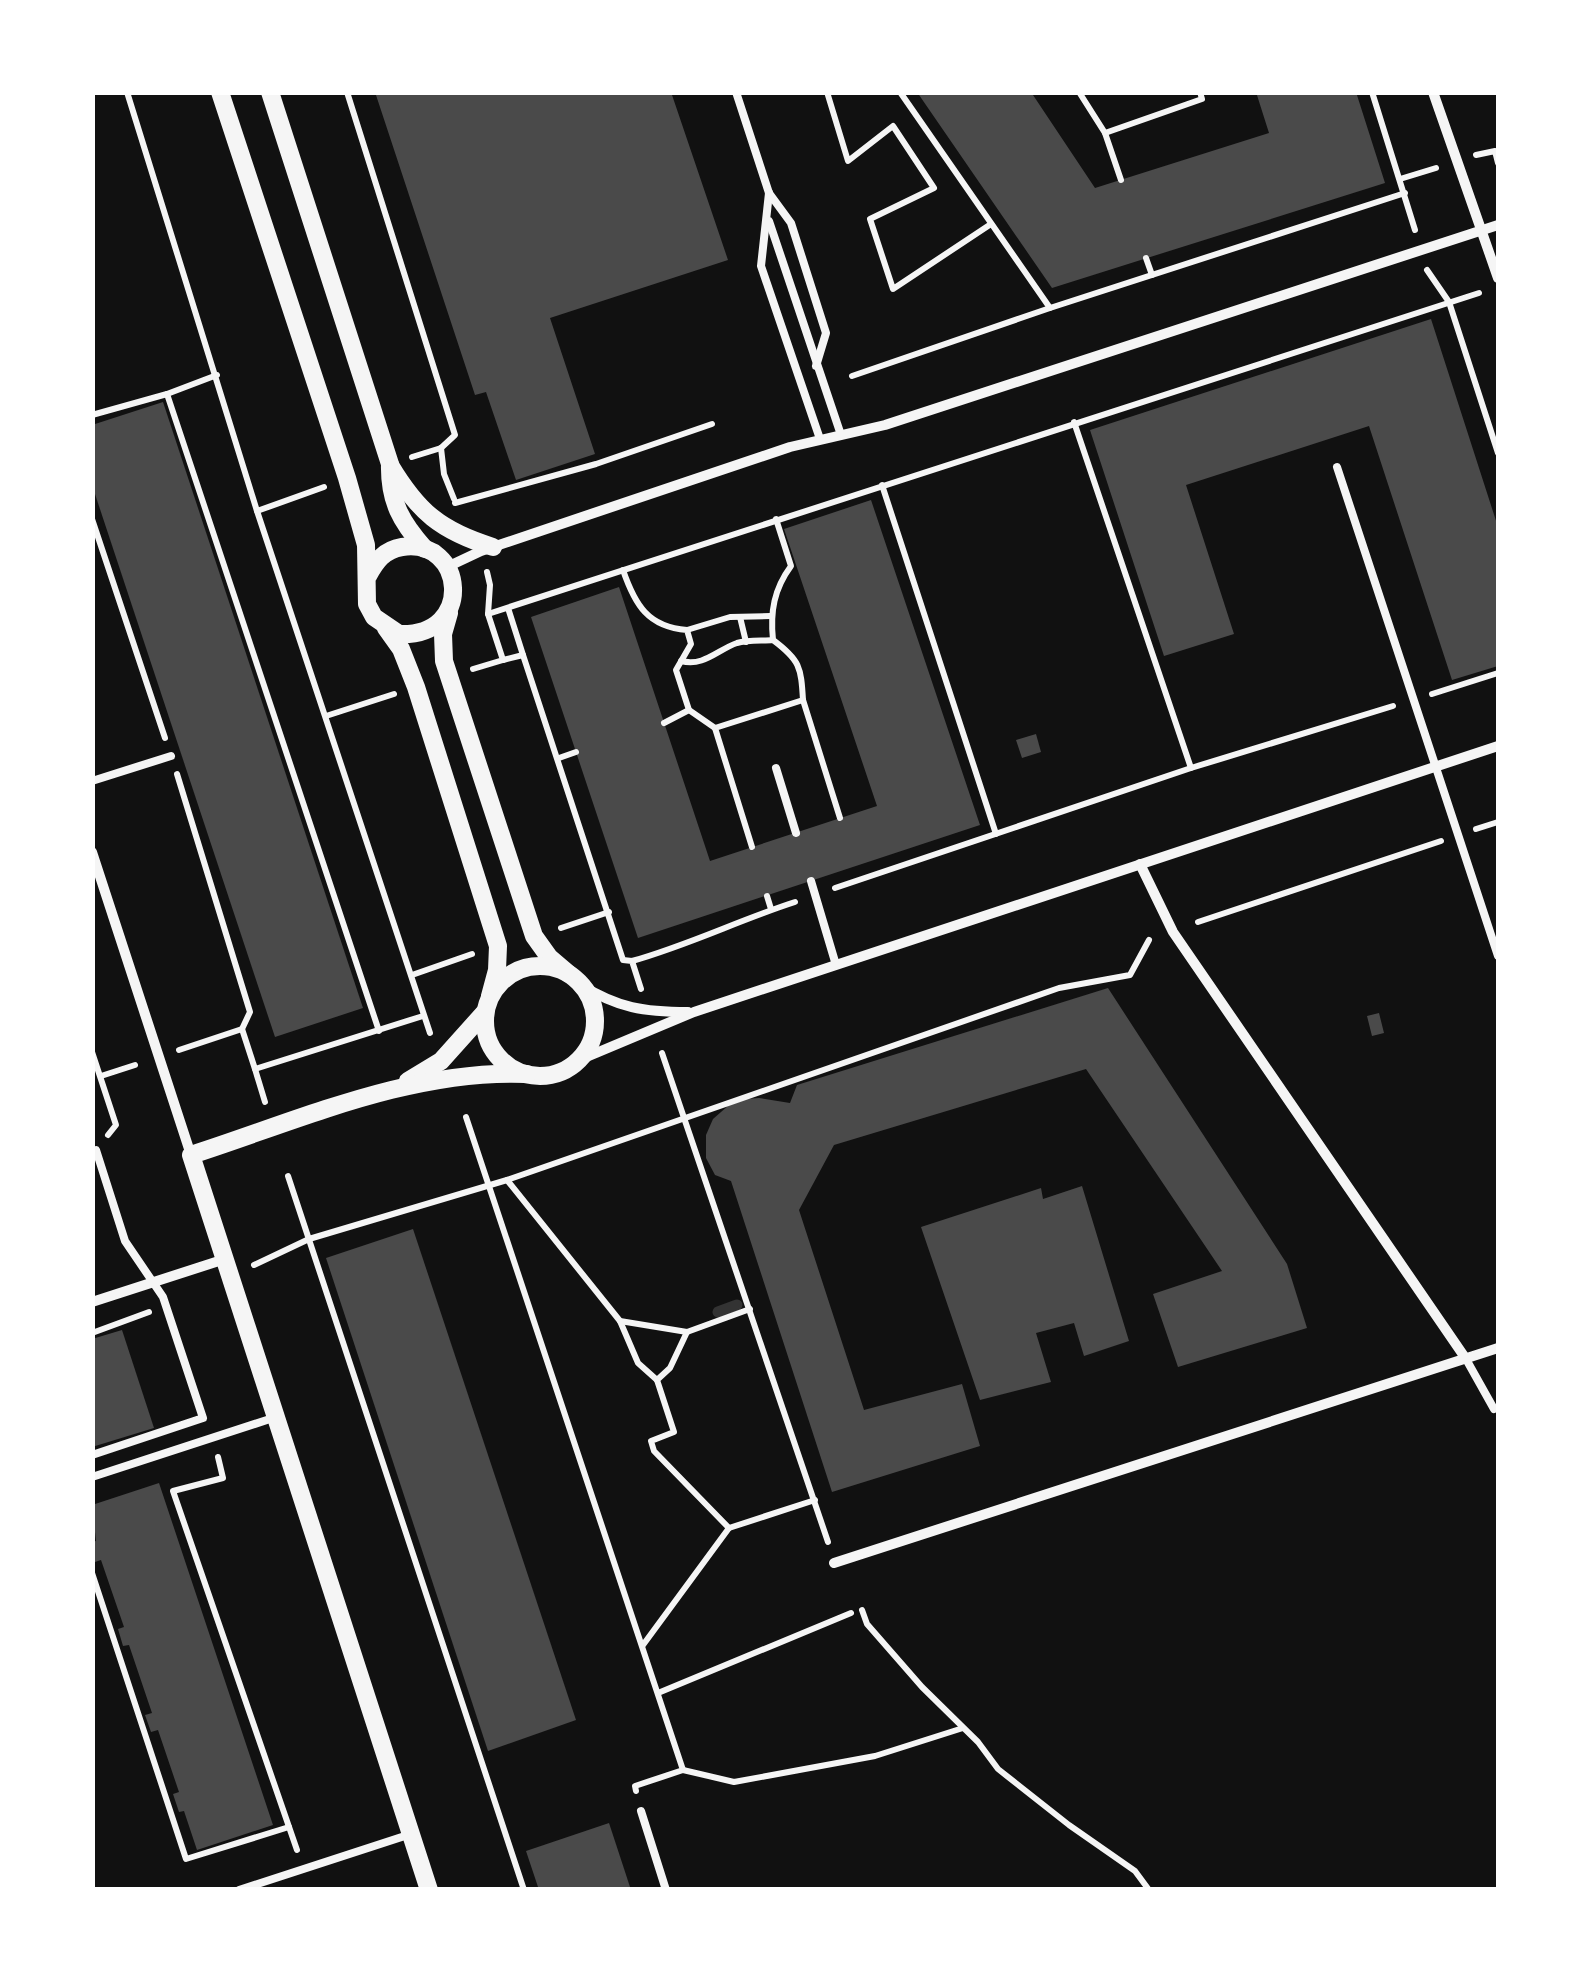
<svg xmlns="http://www.w3.org/2000/svg" width="1591" height="1982" viewBox="0 0 1591 1982" font-family="'Nunito Sans',sans-serif">
<style>
.lines{fill:none;stroke-linecap:round;stroke-linejoin:round}
.stream{stroke:#333;stroke-width:11}
.building{fill:#4a4a4a}
.path{stroke:#f5f5f5;stroke-width:6}
.service{stroke:#f5f5f5;stroke-width:8}
.minor{stroke:#f5f5f5;stroke-width:10}
.tertiary{stroke:#f5f5f5;stroke-width:18}
</style>
<rect width="100%" height="100%" fill="#111"/>
<g class="lines">
<polyline class="stream" points="718,1312 737,1305"/>
</g>
<g class="building">
<polygon points="375,92 671,92 728,260 550,318 595,454 516,480 486,392 475,395"/>
<polygon points="917,92 1031,92 1095,188 1269,133 1256,92 1356,92 1385,183 1052,288"/>
<polygon points="1431,319 1498,527 1498,666 1452,680 1369,426 1186,485 1234,634 1164,656 1090,430"/>
<polygon points="163,402 363,1008 275,1037 92,485 92,425"/>
<polygon points="871,500 980,825 638,938 531,617 619,587 710,861 877,806 784,529"/>
<polygon points="1036,734 1041,752 1022,758 1016,740"/>
<polygon points="1108,988 1287,1264 1307,1328 1178,1367 1153,1294 1222,1271 1086,1069 834,1145 799,1210 864,1410 962,1384 980,1446 832,1492 731,1181 715,1175 706,1158 706,1135 713,1119 729,1105 745,1099 759,1098 790,1103 797,1085"/>
<polygon points="1379,1013 1384,1033 1372,1036 1367,1016"/>
<polygon points="1082,1186 1129,1341 1084,1356 1074,1323 1036,1333 1051,1382 980,1400 921,1227 1041,1188 1043,1199"/>
<polygon points="413,1229 576,1720 488,1751 326,1258"/>
<polygon points="122,1330 154,1428 92,1447 92,1339"/>
<polygon points="159,1483 273,1825 197,1850 184,1811 179,1812 173,1794 179,1792 158,1730 151,1732 145,1715 152,1713 129,1645 123,1646 118,1629 124,1627 101,1560 95,1562 92,1554 92,1542 96,1541 92,1505"/>
<polygon points="609,1823 631,1890 539,1890 526,1851"/>
</g>
<g class="lines">
<g class="path">
<polyline points="127,92 257,511 430,1033"/>
<polyline points="347,92 455,435 441,448 412,457"/>
<polyline points="827,92 848,161 893,126 934,188 870,219 893,289 991,224"/>
<polyline points="900,92 1050,308 1405,193"/>
<polyline points="1079,92 1105,133 1121,180"/>
<polyline points="1372,92 1415,230"/>
<polyline points="1105,133 1202,99 1200,92"/>
<polyline points="1476,155 1495,151 1498,163"/>
<polyline points="1400,179 1436,168"/>
<polyline points="1146,258 1152,275"/>
<polyline points="1427,270 1449,302 1498,453"/>
<polyline points="217,375 167,394 379,1031"/>
<polyline points="852,376 1050,308"/>
<polyline points="92,415 167,394"/>
<polyline points="1074,422 1191,768"/>
<polyline points="441,448 444,474 454,499"/>
<polyline points="882,485 996,834"/>
<polyline points="455,503 596,464 712,424"/>
<polyline points="257,511 324,487"/>
<polyline points="92,519 165,738"/>
<path d="M776,519L791,566C774,589 770,612 773,640C800,660 801,667 803,700"/>
<path d="M623,570C635,605 648,627 687,630L691,644L676,670L689,710L715,728"/>
<polyline points="508,608 523,655"/>
<polyline points="488,614 1479,293"/>
<polyline points="740,617 746,642"/>
<polyline points="687,630 730,617 770,616"/>
<polyline points="503,660 523,655 623,960 632,961 641,989"/>
<path d="M681,661C704,667 717,650 737,643C748,640 762,641 773,640"/>
<polyline points="473,669 503,660 488,614 490,585 487,572"/>
<polyline points="1432,694 1498,673"/>
<polyline points="326,716 394,694"/>
<polyline points="664,723 689,710"/>
<polyline points="559,758 576,752"/>
<polyline points="177,774 250,1012 242,1029"/>
<polyline points="1476,829 1498,822"/>
<polyline points="752,847 715,728 803,700 840,818"/>
<polyline points="835,888 1191,768 1393,706"/>
<polyline points="767,896 771,909"/>
<polyline points="1198,922 1441,841"/>
<polyline points="561,928 609,912"/>
<path d="M632,961C689,945 739,920 795,902"/>
<polyline points="412,975 472,954"/>
<polyline points="179,1050 242,1029 255,1069 423,1016"/>
<polyline points="92,1052 116,1125 108,1135"/>
<polyline points="662,1053 828,1542"/>
<polyline points="255,1069 265,1102"/>
<polyline points="101,1076 135,1065"/>
<polyline points="466,1117 683,1770 635,1786 636,1791"/>
<polyline points="288,1176 524,1890"/>
<polyline points="507,1180 620,1321 687,1332 750,1309"/>
<polyline points="254,1265 309,1239 507,1180 1059,988 1130,975 1149,940"/>
<polyline points="620,1321 638,1363 657,1380"/>
<polyline points="687,1332 670,1368 657,1380 674,1432 651,1441 654,1451 729,1528"/>
<polyline points="92,1333 149,1312"/>
<polyline points="218,1457 223,1478 173,1491 297,1850"/>
<polyline points="92,1573 186,1859 289,1827"/>
<polyline points="862,1610 867,1624 922,1687 978,1742 998,1769 1069,1825 1135,1871 1149,1890"/>
<polyline points="643,1645 729,1528 815,1500"/>
<polyline points="658,1693 851,1613"/>
<polyline points="683,1770 734,1782 875,1756 963,1728"/>
</g>
<g class="service">
<polyline points="736,92 769,193 791,223 826,333 816,366"/>
<polyline points="769,193 761,266 820,439"/>
<polyline points="769,221 841,435"/>
<polyline points="1337,467 1498,956"/>
<polyline points="776,768 796,833"/>
<polyline points="92,781 171,756"/>
<polyline points="811,881 836,965"/>
<polyline points="1466,1359 1494,1409"/>
<polyline points="92,1455 203,1418 163,1297 125,1241 96,1150"/>
<polyline points="92,1477 273,1418"/>
<polyline points="641,1811 666,1890"/>
<polyline points="239,1890 411,1834"/>
</g>
<g class="minor">
<polyline points="1433,92 1498,278"/>
<polyline points="447,567 481,551 790,447 885,425 1498,225"/>
<polyline points="92,852 191,1155"/>
<polyline points="1140,864 1173,932 1466,1359"/>
<path d="M581,985C618,1008 644,1012 688,1012"/>
<polyline points="577,1061 694,1012 1498,746"/>
<polyline points="92,1302 225,1259"/>
<polyline points="834,1563 1498,1348"/>
</g>
<g class="tertiary">
<path d="M220,92L347,478L366,545L367,604L374,617L399,634C476,637 465,537 402,547C384,550 376,561 368,576"/>
<path d="M270,92L390,464C389,501 401,522 425,549"/>
<path d="M390,465C418,512 441,531 493,547"/>
<polyline points="449,613 443,634 444,661 534,936 549,957 569,974"/>
<polyline points="386,628 401,649 416,687 498,946 497,970 490,996"/>
<circle cx="540" cy="1021" r="55"/>
<polyline points="408,1081 441,1061 484,1013"/>
<path d="M429,1890L191,1155C300,1120 411,1069 527,1074"/>
</g>
</g>
<rect width="1591" height="1982" fill="none" stroke="#ffffff" stroke-width="190"/>
</svg>
